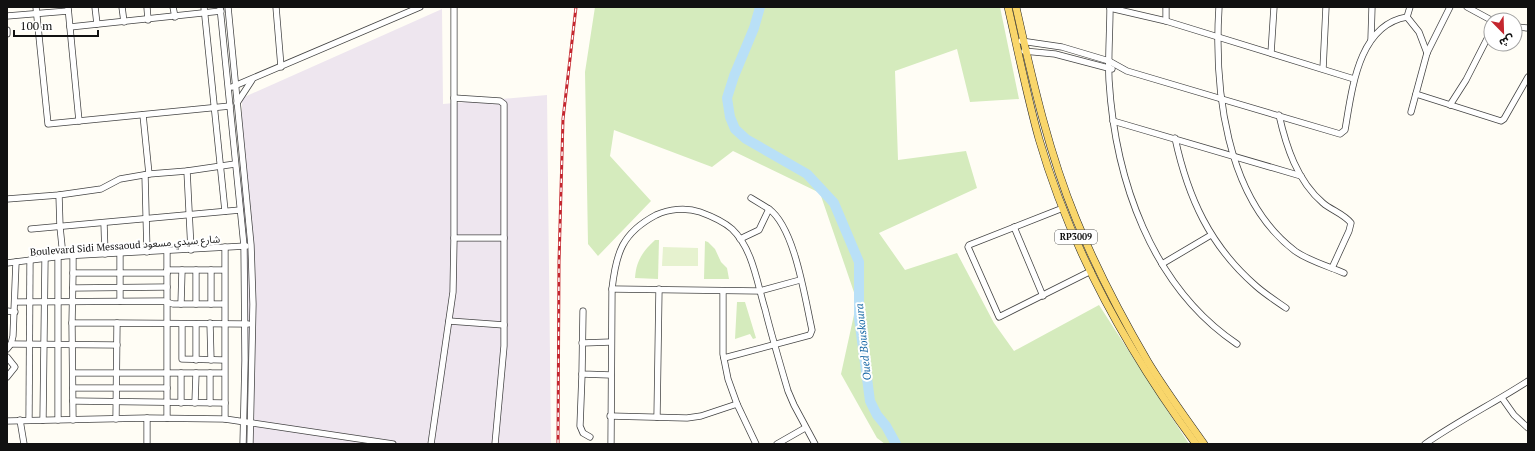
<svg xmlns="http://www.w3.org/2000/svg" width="1535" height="451" viewBox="0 0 1535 451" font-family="'PT Serif','Noto Sans Arabic',serif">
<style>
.industrial{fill:#eee6ef}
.green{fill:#d5ebbd}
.pitch{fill:#e6f2cf}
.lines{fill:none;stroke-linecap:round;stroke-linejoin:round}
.river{stroke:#b9e0f7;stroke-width:10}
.minor-casing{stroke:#444;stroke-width:7}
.major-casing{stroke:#222;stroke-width:8}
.minor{stroke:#fff;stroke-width:5.5}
.major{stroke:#f9d66b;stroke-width:7}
.rail-casing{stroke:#c4262e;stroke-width:3}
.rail{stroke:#fff;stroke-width:1.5;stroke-dasharray:4.5;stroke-linecap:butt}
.labels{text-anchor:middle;stroke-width:4;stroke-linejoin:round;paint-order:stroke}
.shield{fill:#fff;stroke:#585858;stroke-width:1}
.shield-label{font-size:9px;font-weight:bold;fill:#111}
.street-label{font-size:10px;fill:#111;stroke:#fff}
.water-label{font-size:11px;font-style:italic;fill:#1768a6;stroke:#fff}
</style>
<rect width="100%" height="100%" fill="#fffdf5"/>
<polygon class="industrial" points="442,9 443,104 547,95 551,444 241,444 242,98"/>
<g class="green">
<polygon points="595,7 1000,7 1019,99 970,102 957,49 895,71 898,160 966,151 977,188 879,233 905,270 957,253 994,323 1014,351 1099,305 1189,444 885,444 877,438 841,374 857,301 820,193 733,151 712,167 614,130 610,156 651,201 598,256 588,244 585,72"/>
<path d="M655,240H659L658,279L635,278C636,261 643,251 655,240Z"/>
<polygon points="705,241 708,242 715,249 721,262 727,268 729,279 704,279"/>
<polygon points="737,302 745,302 756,338 753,339 750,334 735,339"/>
</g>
<polygon class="pitch" points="663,247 698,248 698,266 662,266"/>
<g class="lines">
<polyline class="river" points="760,7 754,28 734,76 727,98 730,117 735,129 746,139 807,174 834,203 859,262 859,318 870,401 877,415 886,426 896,444"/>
<defs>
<g id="minor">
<polyline points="36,7 48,124 230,106"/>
<polyline points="68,7 79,121"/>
<polyline points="95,7 97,24"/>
<polyline points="122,7 124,22"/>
<polyline points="147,7 148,20"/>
<polyline points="173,7 175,17"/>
<polyline points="204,7 225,211"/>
<polyline points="220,7 244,246 245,360 243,444"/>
<polyline points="228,7 251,245 253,304 250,444"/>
<polyline points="276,7 281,67"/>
<path d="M1110,7C1110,31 1108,56 1109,80C1115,179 1151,286 1237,344"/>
<path d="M1219,7C1214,87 1225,198 1295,251C1309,261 1328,266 1344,273"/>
<polyline points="1467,7 1491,20"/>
<polyline points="1110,8 1166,21 1354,79"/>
<polyline points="7,16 68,11"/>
<polyline points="1407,17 1419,32 1427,53"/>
<polyline points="1407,17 1410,7"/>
<polyline points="1166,21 1166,7"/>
<polyline points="70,27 221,11"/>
<polyline points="1515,27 1528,28"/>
<polyline points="7,30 7,34"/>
<polyline points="1371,39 1372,7"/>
<path d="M1021,41L1062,47L1109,61L1127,71L1340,134L1345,130C1352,90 1358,25 1407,17"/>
<polyline points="1024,51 1055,54 1112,69"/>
<polyline points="1271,53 1274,7"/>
<polyline points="1323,69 1326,7"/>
<polyline points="232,87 420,7"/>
<polyline points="1416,94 1501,121 1504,119 1528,77"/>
<polyline points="454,98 500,101 504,104 504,346 495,444"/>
<polyline points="237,103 252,80"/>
<polyline points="1450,105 1466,80 1491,31"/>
<polyline points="1411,112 1427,53 1450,7"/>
<polyline points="143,115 149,174"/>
<path d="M1279,115C1286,146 1297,181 1323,203C1331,210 1344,214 1351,223L1349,231L1332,268"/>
<polyline points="1113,121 1301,176"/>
<path d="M1175,138C1188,198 1210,246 1256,286C1265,294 1276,301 1286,308"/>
<polyline points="187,171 191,250"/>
<polyline points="145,175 147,252"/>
<polyline points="59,195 60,227 63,256"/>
<polyline points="751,198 769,209"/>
<polyline points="7,199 59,195 101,189 120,179 149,174 187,171 235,164"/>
<polyline points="1063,208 969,245 968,247 999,317 1091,271"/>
<polyline points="104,223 105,254"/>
<polyline points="1014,227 1043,296"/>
<polyline points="31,229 240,210"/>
<polyline points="454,238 504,238"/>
<polyline points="167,251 167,418"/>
<polyline points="120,254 120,301"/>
<polyline points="73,256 73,273"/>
<polyline points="7,263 63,256 246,246"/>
<polyline points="1162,264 1211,235"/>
<polyline points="167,270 224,270"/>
<polyline points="73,288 167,287"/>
<polyline points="612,289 760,291 800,280"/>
<polyline points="723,291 723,354 728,379 737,404"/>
<polyline points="16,302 163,301 173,304 224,304"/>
<polyline points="181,304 182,270"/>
<polyline points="196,304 196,270"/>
<polyline points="211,304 211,270"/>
<polyline points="7,311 15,312"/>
<polyline points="583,311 582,374 611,375"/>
<polyline points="449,321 504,325"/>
<polyline points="72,323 73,420"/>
<polyline points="117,323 72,323 73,273 167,273"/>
<polyline points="210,323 211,360"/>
<polyline points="182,324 182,359 224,360"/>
<polyline points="582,343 611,342"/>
<polyline points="11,344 117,345"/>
<polyline points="7,349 11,344 13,336 16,262"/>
<polyline points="7,357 15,367 7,377"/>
<path d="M724,358L810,335L812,330C805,299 795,228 769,209L759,230L740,239"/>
<polyline points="196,360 196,324"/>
<polyline points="73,373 224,373"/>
<polyline points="582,374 580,426 583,433 590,437"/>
<polyline points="73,388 167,388"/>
<polyline points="1502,398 1514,415 1528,428"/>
<polyline points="73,401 225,403"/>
<polyline points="181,403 181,373"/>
<polyline points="195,403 196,373"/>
<polyline points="210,403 210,373"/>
<polyline points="610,416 687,418 701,416 737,404 756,444"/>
<polyline points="657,417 659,289"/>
<polyline points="147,418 147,444"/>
<polyline points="116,419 117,323 248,324"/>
<polyline points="225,419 225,247"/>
<polyline points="20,420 24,444"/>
<polyline points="29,420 30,260"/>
<polyline points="43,420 45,259"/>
<polyline points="58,420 58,257"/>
<polyline points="7,421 147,418 225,419 393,444"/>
<polyline points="431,444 453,292 454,238 454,7"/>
<path d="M611,444L612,289C616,253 622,233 656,215C669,209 686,207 700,212C711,216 723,221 732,229C753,249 757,283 765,309C772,337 780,364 788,391L794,405L815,444"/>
<polyline points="777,444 805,428"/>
<path d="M1425,444C1458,421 1494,403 1528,381"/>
</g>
<g id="major">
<path d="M1008,7C1018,51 1027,96 1039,139C1071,249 1128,352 1196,444"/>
<path d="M1016,7C1032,78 1048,151 1076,219C1096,268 1121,316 1148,362C1165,390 1185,417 1204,444"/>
</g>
</defs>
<use href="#minor" class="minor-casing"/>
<use href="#major" class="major-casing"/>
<use href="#minor" class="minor"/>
<use href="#major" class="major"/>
<defs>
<polyline id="rail" points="558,444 559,262 563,119 576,7"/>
</defs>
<use href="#rail" class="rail-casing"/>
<use href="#rail" class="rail"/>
</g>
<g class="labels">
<rect class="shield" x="1055" y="230" width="42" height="14" rx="3"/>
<g class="shield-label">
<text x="1076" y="240">RP3009</text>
</g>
<g class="street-label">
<text transform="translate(125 245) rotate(-4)" y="4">Boulevard Sidi Messaoud شارع سيدي مسعود</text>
</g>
<g class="water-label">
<text transform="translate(863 342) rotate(-96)" y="4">Oued Bouskoura</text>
</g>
</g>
<rect width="1535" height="451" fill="none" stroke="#111111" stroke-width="16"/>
<g transform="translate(1503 32) rotate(157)"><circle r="19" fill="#ffffff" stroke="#a0a0a0"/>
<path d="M0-3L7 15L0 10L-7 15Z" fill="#c4262e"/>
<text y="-6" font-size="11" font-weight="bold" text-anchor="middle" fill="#111111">ش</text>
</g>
<path d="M14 30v6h84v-6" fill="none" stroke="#111111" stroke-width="2"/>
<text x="20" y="30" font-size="12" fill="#111111" stroke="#ffffff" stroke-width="3" paint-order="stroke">100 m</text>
</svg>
